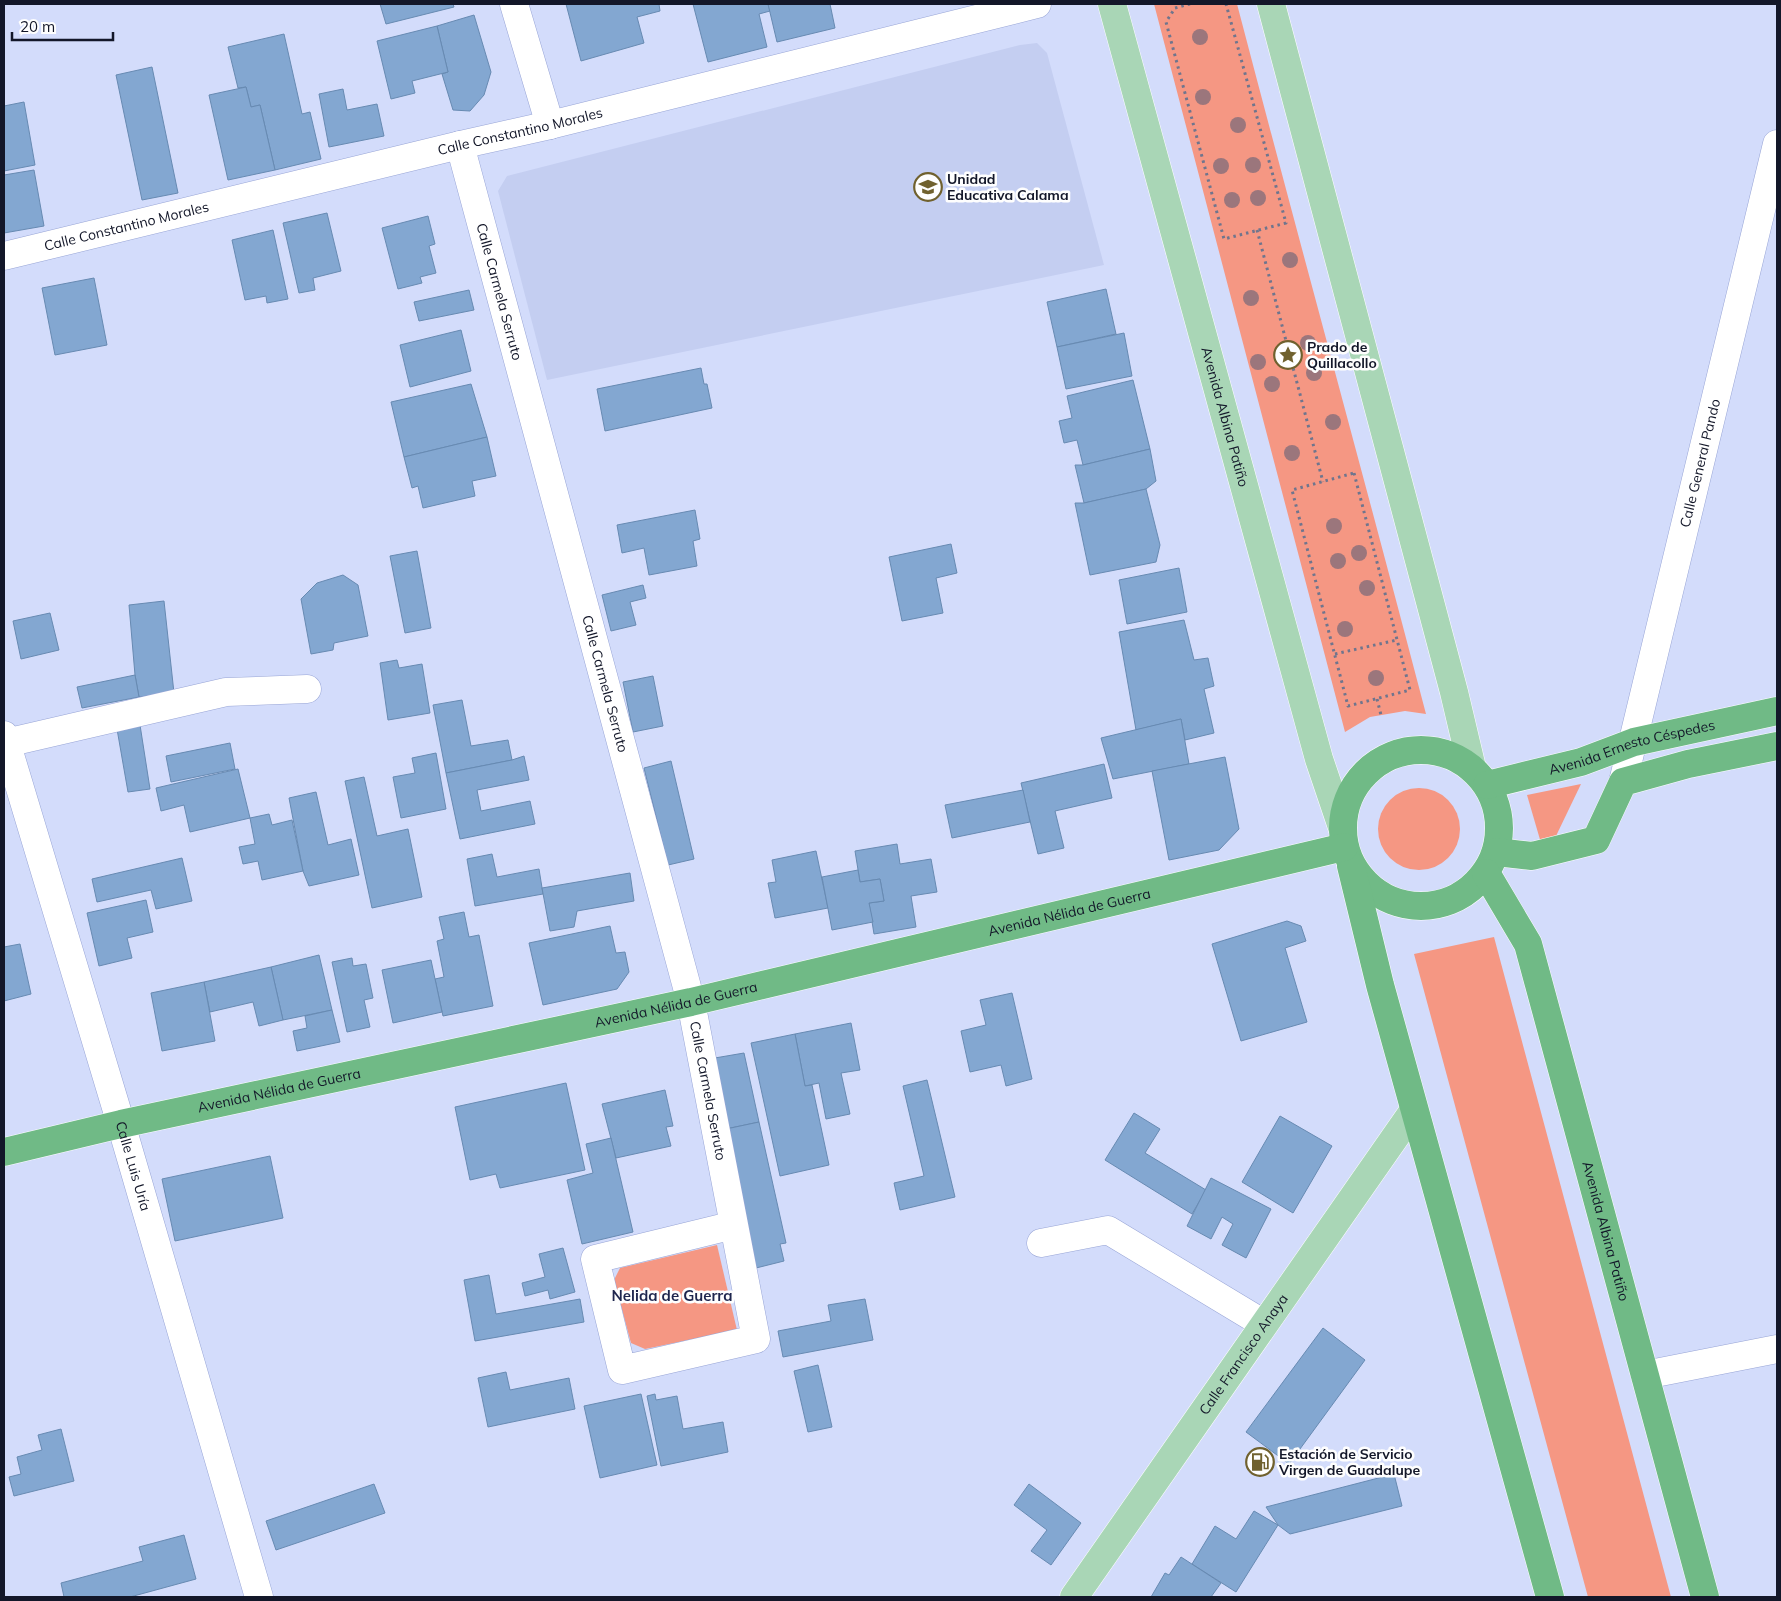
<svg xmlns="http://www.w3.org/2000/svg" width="1781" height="1601" viewBox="0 0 1781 1601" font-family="Mulish,sans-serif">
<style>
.built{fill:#c4cef1}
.green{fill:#f59783}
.building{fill:#83a7d1;stroke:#678ab2}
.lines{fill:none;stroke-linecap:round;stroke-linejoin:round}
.minor-casing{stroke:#98a5d6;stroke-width:29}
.major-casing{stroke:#fff;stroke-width:29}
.highway-casing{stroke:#fff;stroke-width:29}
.path{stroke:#6f758d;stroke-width:3;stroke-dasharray:2.5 4;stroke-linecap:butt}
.minor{stroke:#fff;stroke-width:28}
.major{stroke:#a9d6b6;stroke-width:28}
.highway{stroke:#70ba86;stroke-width:28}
.tree{fill:#9b767c}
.labels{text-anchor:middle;stroke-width:5;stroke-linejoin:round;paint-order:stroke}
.street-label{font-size:14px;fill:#131729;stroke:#fefefe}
.poi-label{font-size:14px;font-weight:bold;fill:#131729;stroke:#fefefe;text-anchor:start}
.neighbourhood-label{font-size:15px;font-weight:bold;fill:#1e254d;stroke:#fefefe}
</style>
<rect width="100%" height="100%" fill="#d3dcfb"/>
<polygon class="built" points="1037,43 1047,53 1104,265 547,380 498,191 507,176 1020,45"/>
<g class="green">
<path d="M1154,4H1237C1299,241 1364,477 1426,714L1405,711L1370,717L1345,732Z"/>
<polygon points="1581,784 1556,836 1541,843 1527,795"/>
<circle cx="1419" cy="829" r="41"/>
<polygon points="1494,937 1498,952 1671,1597 1588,1597 1414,954"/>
<polygon points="717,1245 737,1330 645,1349 631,1343 614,1280 620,1268"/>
</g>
<g class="building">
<polygon points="380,4 453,4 454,7 386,24"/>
<polygon points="566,4 659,4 660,11 637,17 644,43 581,61"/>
<polygon points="693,4 768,4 770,11 759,14 767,47 708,62"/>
<polygon points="768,4 830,4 835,28 777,42"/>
<polygon points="474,15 491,72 484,95 470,111 453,110 442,74 448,72 437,26"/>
<polygon points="437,26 448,72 412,81 415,93 391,99 377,41"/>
<polygon points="284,34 302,114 310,112 321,159 275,170 260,105 251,107 246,87 238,88 228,47"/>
<polygon points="152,67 178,193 142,200 116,75"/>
<polygon points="246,87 251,107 260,105 275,170 228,180 209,95"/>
<polygon points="343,89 347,110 377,104 384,136 329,147 319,94"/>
<polygon points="24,102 35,165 4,171 4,106"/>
<polygon points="34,170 44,226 4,233 4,175"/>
<polygon points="327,213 341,271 313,278 315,290 299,293 283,223"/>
<polygon points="428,216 435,244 429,246 436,273 420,277 422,283 398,289 382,228"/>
<polygon points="273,230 288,299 267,303 266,296 245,300 232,240"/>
<polygon points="94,278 107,345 55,355 42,288"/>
<polygon points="1106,289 1116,334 1057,347 1047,302"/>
<polygon points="469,290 474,310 419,321 414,302"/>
<polygon points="461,330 471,371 410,387 400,345"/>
<polygon points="1124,333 1132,376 1066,389 1057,347"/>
<polygon points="701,368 704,384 707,384 712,408 605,431 597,389"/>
<polygon points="1133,380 1150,449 1083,465 1077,440 1064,443 1059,421 1072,418 1067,396"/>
<polygon points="471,384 487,437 404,457 391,402"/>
<polygon points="487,437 496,476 472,481 475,496 423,508 418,486 412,488 404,457"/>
<polygon points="1150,449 1156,481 1146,489 1084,503 1075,465 1083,465"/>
<polygon points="1146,489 1160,545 1156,562 1090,575 1075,503 1084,503"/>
<polygon points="695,510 700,539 693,541 697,566 649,575 644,548 622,553 617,525"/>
<polygon points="951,544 957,573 936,578 943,613 902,621 889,557"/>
<polygon points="417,551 431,628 405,633 390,556"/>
<polygon points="1179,568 1187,612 1127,624 1119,580"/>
<polygon points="343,575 358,585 368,636 334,643 333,650 311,654 301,599 317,583"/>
<polygon points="643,585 646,598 630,602 636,625 611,631 602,595"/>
<polygon points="164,601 174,693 139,697 135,675 129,605"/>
<polygon points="50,613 59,650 21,659 13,621"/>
<polygon points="1184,620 1194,660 1208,658 1214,686 1204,689 1214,733 1185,740 1181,719 1136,730 1119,632"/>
<polygon points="397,660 399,668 422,664 430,713 388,720 380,663"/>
<polygon points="135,675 139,697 82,708 77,687"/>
<polygon points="653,676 663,726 633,732 623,682"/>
<polygon points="462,700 471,746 508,740 512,760 446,773 433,705"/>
<polygon points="1181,719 1189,764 1113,779 1101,738"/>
<polygon points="140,725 150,789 128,792 117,729"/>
<polygon points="230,743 235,769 171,782 166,756"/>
<polygon points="436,753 446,809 401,818 393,777 415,773 412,758"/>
<polygon points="524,756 529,780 477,790 481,811 530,801 535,824 460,839 446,773 512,760"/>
<polygon points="1225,757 1239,829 1219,850 1169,860 1152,771"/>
<polygon points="671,761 694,859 668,865 644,768"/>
<polygon points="1104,764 1112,798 1055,811 1064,848 1038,854 1021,783"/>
<polygon points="238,769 250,818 190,832 184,805 161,811 156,788"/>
<polygon points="364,777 377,836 408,829 422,897 372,908 345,781"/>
<polygon points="1023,790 1030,822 952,838 945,805"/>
<polygon points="316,792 328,845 351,839 359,875 309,886 303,871 289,798"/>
<polygon points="269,814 272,825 292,820 303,871 262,880 258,861 243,864 239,847 255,844 250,818"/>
<polygon points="897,844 900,864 931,859 937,892 911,896 916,927 874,934 869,903 884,901 880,879 860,882 855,851"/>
<polygon points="816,851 828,908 775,918 768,883 776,882 772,860"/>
<polygon points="492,854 497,877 539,869 543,894 475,906 467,859"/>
<polygon points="182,858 192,901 156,909 151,890 97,902 92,879"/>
<polygon points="858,870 860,882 880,879 884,901 869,903 873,922 832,930 822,877"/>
<polygon points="630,873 634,901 577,911 574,927 550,931 542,888"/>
<polygon points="146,900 153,932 127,938 132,958 99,966 87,913"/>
<polygon points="464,912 469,937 479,935 493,1006 443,1016 435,979 444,977 437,941 444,939 439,917"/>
<polygon points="1287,921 1301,926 1306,941 1285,948 1307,1022 1241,1041 1212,944"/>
<polygon points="610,926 616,953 625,952 629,972 617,989 543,1005 529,943"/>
<polygon points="20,944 31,994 4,1001 4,947"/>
<polygon points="319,955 332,1010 283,1020 271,967"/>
<polygon points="352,958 353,966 366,964 373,998 364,1000 370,1027 347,1032 332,962"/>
<polygon points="431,960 442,1012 393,1023 382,970"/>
<polygon points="271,967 283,1020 259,1026 253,1002 210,1012 204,982"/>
<polygon points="204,982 215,1041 162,1051 151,993"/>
<polygon points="1012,993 1032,1079 1006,1086 1001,1065 970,1072 961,1031 986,1025 980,1000"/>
<polygon points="332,1010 340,1042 297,1051 293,1031 307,1028 305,1016"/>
<polygon points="851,1023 860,1070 841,1073 850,1114 826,1119 819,1083 805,1086 795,1034"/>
<polygon points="795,1034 805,1086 812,1085 829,1165 780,1176 751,1043"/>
<polygon points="744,1053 759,1122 726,1129 709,1059"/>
<polygon points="927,1080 955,1197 900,1210 894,1183 924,1176 903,1086"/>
<polygon points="566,1083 585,1170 500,1188 496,1174 470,1180 455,1107"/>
<polygon points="665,1090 673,1126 666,1127 671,1146 616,1158 602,1104"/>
<polygon points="1134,1113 1160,1129 1145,1153 1206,1190 1192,1214 1105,1160"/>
<polygon points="1280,1116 1332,1146 1293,1213 1242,1182"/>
<polygon points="759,1122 786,1243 780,1244 784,1261 756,1268 726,1129"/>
<polygon points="611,1138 633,1232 582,1244 567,1180 593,1173 586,1144"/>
<polygon points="270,1156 283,1218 175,1241 162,1179"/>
<polygon points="1211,1178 1271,1209 1246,1258 1222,1245 1233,1224 1222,1217 1211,1239 1187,1226"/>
<polygon points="563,1248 575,1292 550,1299 548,1290 525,1296 522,1283 545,1277 539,1254"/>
<polygon points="489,1275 496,1314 580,1299 584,1322 475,1341 464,1280"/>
<polygon points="865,1299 873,1340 783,1357 778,1331 831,1321 828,1305"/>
<polygon points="1323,1328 1365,1360 1289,1464 1246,1432"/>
<polygon points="818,1365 832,1427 808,1432 794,1371"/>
<polygon points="506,1372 510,1390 569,1378 575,1409 488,1427 478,1378"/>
<polygon points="641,1394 657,1465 600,1478 584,1406"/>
<polygon points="655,1394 656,1400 677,1396 683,1429 723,1422 728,1452 661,1466 647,1396"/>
<polygon points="61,1429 74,1481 14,1496 9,1477 21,1474 17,1457 42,1450 38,1435"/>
<polygon points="1394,1474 1402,1506 1290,1534 1278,1525 1266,1507"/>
<polygon points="374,1484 385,1513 276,1550 266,1521"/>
<polygon points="1029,1484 1081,1523 1051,1565 1031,1551 1047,1530 1014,1505"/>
<polygon points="1254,1511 1278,1525 1236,1592 1192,1564 1215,1526 1236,1539"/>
<polygon points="184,1535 196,1579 130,1597 64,1597 61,1583 143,1561 139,1547"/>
<polygon points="1181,1557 1221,1583 1211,1597 1151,1597 1165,1573 1169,1575"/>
</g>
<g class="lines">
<defs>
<g id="minor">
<polyline points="514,4 550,125"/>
<path id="s1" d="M460,145L691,1002L756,1339L622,1370L595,1259L734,1225"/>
<path id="s2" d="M4,256L460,145L550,125L1037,4"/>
<path id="s3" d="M4,735L121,1124L259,1597"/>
<polyline points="6,743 226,692 307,689"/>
<path id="s4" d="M1623,782L1777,144"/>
<polyline points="1041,1243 1108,1230 1264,1324"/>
<polyline points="1645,1375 1777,1349"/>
</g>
<g id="major">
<path id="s5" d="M1112,4L1319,759L1342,827"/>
<polyline points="1271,4 1454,692 1472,768"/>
<path id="s6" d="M1074,1597L1414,1110"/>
</g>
<g id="highway">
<circle cx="1421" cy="828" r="78"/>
<path id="s7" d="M1487,785L1581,762L1634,742L1777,711"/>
<polyline points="1496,852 1532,856 1596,840 1623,782 1688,764 1777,746"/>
<polyline points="1351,866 1380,985 1550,1597"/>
<path id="s8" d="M1486,873L1528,944L1705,1597"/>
<path id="s9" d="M4,1152L121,1124L691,1002L1344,847"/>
</g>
</defs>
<use href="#minor" class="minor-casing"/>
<use href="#major" class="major-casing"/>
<use href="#highway" class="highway-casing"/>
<g class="path">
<polyline points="1190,4 1175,8 1166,22 1224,239 1286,223 1226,4"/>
<polyline points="1257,230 1323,482"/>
<polygon points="1354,473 1410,690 1348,706 1292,490"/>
<polyline points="1335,654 1397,640"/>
<polyline points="1377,699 1381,715"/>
</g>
<use href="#minor" class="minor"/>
<use href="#major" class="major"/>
<use href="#highway" class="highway"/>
</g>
<g class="tree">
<circle cx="1200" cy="37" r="8"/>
<circle cx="1203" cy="97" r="8"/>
<circle cx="1238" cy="125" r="8"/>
<circle cx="1253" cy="165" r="8"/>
<circle cx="1221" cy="166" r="8"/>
<circle cx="1258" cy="198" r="8"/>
<circle cx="1232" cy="200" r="8"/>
<circle cx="1290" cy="260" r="8"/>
<circle cx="1251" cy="298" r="8"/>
<circle cx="1308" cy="343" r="8"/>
<circle cx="1258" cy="362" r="8"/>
<circle cx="1314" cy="373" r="8"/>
<circle cx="1272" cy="384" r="8"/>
<circle cx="1333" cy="422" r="8"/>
<circle cx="1292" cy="453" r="8"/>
<circle cx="1334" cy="526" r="8"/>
<circle cx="1359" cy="553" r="8"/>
<circle cx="1338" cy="561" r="8"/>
<circle cx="1367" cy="588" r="8"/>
<circle cx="1345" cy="629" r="8"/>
<circle cx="1376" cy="678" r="8"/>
</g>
<defs>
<symbol id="school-ring" viewBox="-11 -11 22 22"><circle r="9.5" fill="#fefefe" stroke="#70612e" stroke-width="1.5"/><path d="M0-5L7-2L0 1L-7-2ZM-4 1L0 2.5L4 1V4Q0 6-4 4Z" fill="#70612e"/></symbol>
<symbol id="sight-ring" viewBox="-11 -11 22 22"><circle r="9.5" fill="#fefefe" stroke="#70612e" stroke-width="1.5"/><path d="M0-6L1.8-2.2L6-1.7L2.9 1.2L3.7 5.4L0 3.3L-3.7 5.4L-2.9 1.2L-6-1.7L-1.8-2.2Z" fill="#70612e"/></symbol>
<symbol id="fuel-ring" viewBox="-11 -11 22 22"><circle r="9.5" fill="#fefefe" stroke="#70612e" stroke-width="1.5"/><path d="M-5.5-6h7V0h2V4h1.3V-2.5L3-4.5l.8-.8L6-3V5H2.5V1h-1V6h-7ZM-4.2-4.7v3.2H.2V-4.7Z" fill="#70612e"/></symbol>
</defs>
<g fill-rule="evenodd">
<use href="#school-ring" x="912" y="171" width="32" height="32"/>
<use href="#sight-ring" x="1272" y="339" width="32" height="32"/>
<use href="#fuel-ring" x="1244" y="1446" width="32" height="32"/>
</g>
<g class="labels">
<g class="street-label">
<text dy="5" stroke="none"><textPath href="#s2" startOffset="531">Calle Constantino Morales</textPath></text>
<text dy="5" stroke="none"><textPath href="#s2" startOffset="126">Calle Constantino Morales</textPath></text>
<text dy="5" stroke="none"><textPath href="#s1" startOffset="152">Calle Carmela Serruto</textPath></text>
<text dy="5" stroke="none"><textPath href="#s5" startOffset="428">Avenida Albina Patiño</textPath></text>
<text dy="5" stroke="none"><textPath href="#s4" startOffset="328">Calle General Pando</textPath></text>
<text dy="5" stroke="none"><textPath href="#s1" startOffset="558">Calle Carmela Serruto</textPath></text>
<text dy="5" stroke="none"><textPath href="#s7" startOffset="150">Avenida Ernesto Céspedes</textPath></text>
<text dy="5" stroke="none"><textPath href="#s9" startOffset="1092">Avenida Nélida de Guerra</textPath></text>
<text dy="5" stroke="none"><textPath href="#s9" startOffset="688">Avenida Nélida de Guerra</textPath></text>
<text dy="5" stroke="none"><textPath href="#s9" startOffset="282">Avenida Nélida de Guerra</textPath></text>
<text dy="5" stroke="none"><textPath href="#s1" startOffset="978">Calle Carmela Serruto</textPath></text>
<text dy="5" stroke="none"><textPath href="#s3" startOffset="450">Calle Luis Uría</textPath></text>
<text dy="5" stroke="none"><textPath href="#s8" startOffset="380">Avenida Albina Patiño</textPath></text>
<text dy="5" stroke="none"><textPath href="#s6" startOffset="296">Calle Francisco Anaya</textPath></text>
</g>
<g class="poi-label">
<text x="947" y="184">Unidad<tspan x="947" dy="16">Educativa Calama</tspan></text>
<text x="1307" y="352">Prado de<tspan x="1307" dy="16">Quillacollo</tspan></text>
<text x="1279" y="1459">Estación de Servicio<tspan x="1279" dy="16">Virgen de Guadalupe</tspan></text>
</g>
<g class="neighbourhood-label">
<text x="672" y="1301">Nelida de Guerra</text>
</g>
</g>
<rect width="1781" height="1601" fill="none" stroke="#131729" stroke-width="10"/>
<path d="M12 32v8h101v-8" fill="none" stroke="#131729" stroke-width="2.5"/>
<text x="20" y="32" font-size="15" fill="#131729" stroke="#fefefe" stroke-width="4" paint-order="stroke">20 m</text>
</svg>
